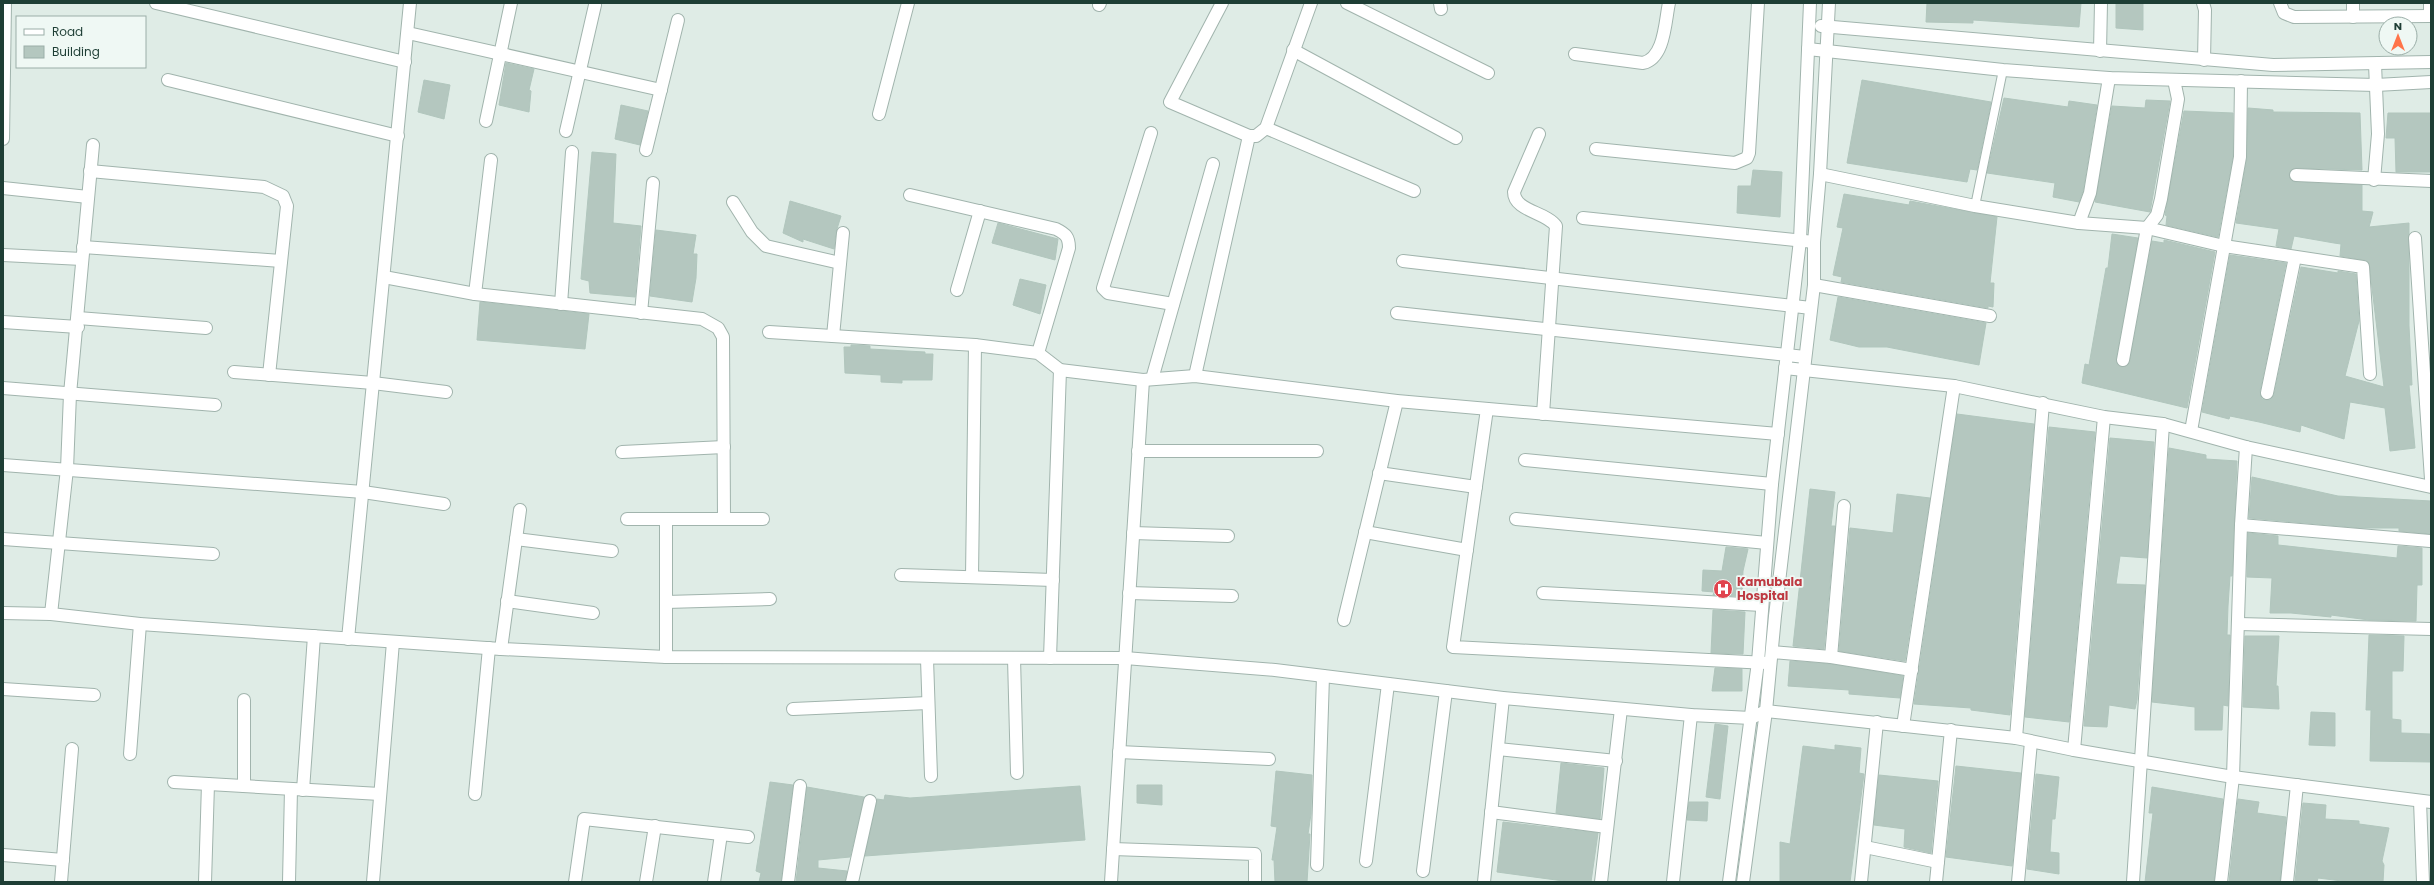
<svg xmlns="http://www.w3.org/2000/svg" width="2434" height="885" viewBox="0 0 2434 885" font-family="Poppins,sans-serif">
<style>
.building{fill:#b4c7bf;stroke:#b1c6bd}
.lines{fill:none;stroke-linecap:round;stroke-linejoin:round}
.service-casing{stroke:#a1b4ad;stroke-width:10}
.minor-casing{stroke:#a1b4ad;stroke-width:14}
.tertiary-casing{stroke:#a1b4ad;stroke-width:14}
.service{stroke:#fff;stroke-width:8}
.minor{stroke:#fff;stroke-width:12}
.tertiary{stroke:#fff;stroke-width:12}
.labels{text-anchor:middle;stroke-width:3.5;stroke-linejoin:round;paint-order:stroke}
.health-label{font-size:12px;font-weight:bold;fill:#be3a42;stroke:#eff8f4;text-anchor:start}
</style>
<rect width="100%" height="100%" fill="#dfece6"/>
<g class="building">
<polygon points="1927,3 2081,3 2079,27 1973,20 1973,23 1926,22"/>
<polygon points="2116,3 2143,3 2143,30 2116,28"/>
<polygon points="506,63 534,69 529,90 531,91 529,112 499,105"/>
<polygon points="424,80 450,85 444,119 418,112"/>
<polygon points="1862,80 1991,102 1977,170 1970,169 1967,182 1847,163"/>
<polygon points="2004,98 2068,107 2069,101 2097,105 2083,191 2079,202 2053,197 2055,183 1987,173"/>
<polygon points="2146,100 2170,101 2150,212 2095,202 2112,106 2145,108"/>
<polygon points="621,105 648,111 640,145 615,139"/>
<polygon points="2248,108 2273,110 2273,112 2360,113 2362,170 2296,168 2290,171 2289,175 2292,181 2296,182 2362,185 2362,211 2373,212 2369,227 2409,223 2409,326 2412,385 2409,385 2415,448 2390,451 2385,408 2350,402 2344,439 2301,425 2300,432 2259,422 2230,416 2229,419 2202,412 2230,255 2286,263 2260,391 2262,399 2270,400 2274,395 2301,267 2338,273 2338,271 2356,274 2359,321 2345,376 2384,387 2369,263 2364,260 2340,256 2341,244 2334,243 2294,236 2291,249 2276,246 2279,229 2236,223 2247,158"/>
<polygon points="2184,111 2233,113 2233,156 2218,237 2166,225 2167,216 2165,215"/>
<polygon points="2388,113 2431,113 2431,172 2396,172 2395,138 2386,138"/>
<polygon points="592,152 616,154 613,223 641,226 635,297 590,293 589,281 581,279"/>
<polygon points="1753,170 1782,172 1780,217 1737,213 1738,186 1751,186"/>
<polygon points="1844,194 1909,205 1910,201 1997,217 1990,283 1994,283 1993,307 1988,306 1988,308 1841,282 1842,277 1833,275 1843,228 1837,227"/>
<polygon points="790,201 841,216 836,232 834,249 803,239 803,242 783,233"/>
<polygon points="998,223 1058,239 1055,260 992,243"/>
<polygon points="656,230 696,235 693,254 697,254 696,278 692,302 650,296"/>
<polygon points="2112,234 2138,238 2116,359 2118,365 2122,367 2128,365 2130,361 2152,241 2164,243 2164,240 2215,252 2187,408 2082,383 2085,364 2089,365 2106,268 2108,268"/>
<polygon points="1020,279 1046,285 1040,314 1013,305"/>
<polygon points="1838,297 1986,323 1979,365 1887,347 1859,347 1830,340"/>
<polygon points="480,302 589,314 585,349 477,340"/>
<polygon points="851,345 870,346 870,349 925,352 925,354 933,354 932,380 902,380 902,383 881,382 881,375 845,373 844,347 851,347"/>
<polygon points="1957,414 2034,424 2010,715 1971,710 1971,708 1914,704"/>
<polygon points="2049,427 2095,432 2069,722 2025,717"/>
<polygon points="2110,438 2154,442 2147,558 2120,556 2116,584 2145,585 2137,700 2135,709 2109,705 2107,727 2084,726"/>
<polygon points="2169,448 2206,455 2206,459 2237,461 2232,576 2230,576 2228,606 2227,635 2230,635 2228,706 2223,705 2222,730 2195,730 2195,707 2152,702"/>
<polygon points="2252,477 2338,496 2431,501 2431,534 2399,531 2399,528 2362,528 2249,518"/>
<polygon points="1810,489 1835,492 1831,526 1835,526 1824,649 1793,646"/>
<polygon points="1897,494 1930,498 1905,661 1839,651 1850,528 1893,533"/>
<polygon points="2248,533 2278,536 2278,545 2397,558 2398,546 2422,548 2422,585 2417,585 2416,621 2369,620 2331,615 2331,617 2291,613 2270,613 2272,578 2247,577"/>
<polygon points="1726,547 1748,549 1743,571 1742,596 1713,595 1714,592 1702,591 1703,570 1722,571"/>
<polygon points="1713,610 1745,612 1743,654 1711,653"/>
<polygon points="2369,635 2404,636 2403,671 2392,671 2392,719 2401,720 2401,733 2431,734 2431,762 2370,761 2371,710 2366,710"/>
<polygon points="2245,636 2279,636 2276,686 2278,686 2279,709 2243,707"/>
<polygon points="1790,661 1830,664 1903,676 1900,698 1849,694 1849,690 1788,686"/>
<polygon points="1715,668 1742,669 1742,691 1712,691"/>
<polygon points="2311,712 2335,713 2335,746 2309,745"/>
<polygon points="1715,724 1728,726 1720,799 1706,797"/>
<polygon points="1835,745 1861,748 1859,773 1864,774 1850,882 1780,882 1780,842 1790,844 1803,746 1835,750"/>
<polygon points="1561,763 1604,768 1600,819 1556,813"/>
<polygon points="1956,766 2021,773 2012,866 1946,857"/>
<polygon points="1276,771 1312,775 1311,814 1308,834 1310,834 1307,882 1275,882 1274,860 1272,860 1277,827 1271,826"/>
<polygon points="2036,774 2059,777 2055,819 2052,819 2050,852 2059,853 2059,874 2027,869"/>
<polygon points="1879,775 1938,781 1931,853 1904,847 1905,829 1874,825"/>
<polygon points="770,782 793,785 781,882 759,882 761,873 756,871"/>
<polygon points="1137,785 1162,785 1162,805 1137,803"/>
<polygon points="1080,786 1085,840 865,856 877,799 884,800 885,795 910,798"/>
<polygon points="807,787 864,797 850,857 818,860 818,868 847,871 845,882 796,882"/>
<polygon points="2152,787 2223,799 2214,882 2145,882 2153,813 2149,813"/>
<polygon points="2238,799 2259,802 2257,813 2286,817 2280,882 2229,882"/>
<polygon points="1689,802 1708,802 1707,821 1687,820"/>
<polygon points="2303,803 2326,805 2325,819 2359,821 2359,824 2389,828 2382,861 2384,865 2383,882 2350,882 2318,878 2317,882 2295,882"/>
<polygon points="1503,822 1598,833 1591,882 1571,882 1497,872"/>
</g>
<g class="lines">
<defs>
<polyline id="service" points="1975,206 2003,70"/>
<g id="minor">
<polyline points="156,3 405,62"/>
<polyline points="1222,3 1170,102 1249,136"/>
<polyline points="1347,3 1488,73"/>
<polyline points="1440,3 1441,9"/>
<polyline points="2203,3 2205,10 2204,60"/>
<polyline points="2280,3 2284,13 2294,17 2431,16"/>
<polyline points="2430,3 2430,16"/>
<polyline points="1099,5 1100,3"/>
<polyline points="2353,17 2353,3"/>
<polyline points="408,33 661,90"/>
<polyline points="1293,50 1456,138"/>
<polyline points="2100,51 2101,3"/>
<path d="M1575,54L1643,63C1665,58 1665,21 1669,3"/>
<polyline points="168,80 398,136"/>
<polyline points="879,114 908,3"/>
<polyline points="486,121 511,3"/>
<polyline points="1266,128 1414,191"/>
<polyline points="566,131 595,5"/>
<polyline points="1151,133 1103,288 1108,293 1173,304"/>
<path d="M1539,134L1514,192C1514,211 1546,212 1556,226L1543,414"/>
<polyline points="3,139 5,3"/>
<polyline points="1596,149 1735,163 1747,158 1749,153 1758,3"/>
<polyline points="646,150 678,20"/>
<polyline points="90,171 264,187 283,196 287,206 269,375"/>
<polyline points="1820,174 1975,206 2079,223 2147,228 2224,246 2363,267 2370,374"/>
<polyline points="2296,175 2431,181"/>
<polyline points="2374,180 2378,134 2375,64"/>
<polyline points="3,188 88,197"/>
<path d="M910,195L1056,229C1066,234 1069,237 1069,248L1038,353"/>
<polyline points="733,202 752,232 766,246 840,263"/>
<polyline points="1583,218 1814,242"/>
<polyline points="2079,223 2090,193 2109,78"/>
<polyline points="2415,238 2431,479"/>
<polyline points="83,247 281,261"/>
<polyline points="3,255 82,259"/>
<polyline points="1403,261 1811,308"/>
<polyline points="384,277 475,294 702,319 718,328 723,337 724,519"/>
<polyline points="1814,285 1990,316"/>
<polyline points="957,290 980,211"/>
<polyline points="475,294 491,160"/>
<polyline points="561,304 572,152"/>
<polyline points="641,313 653,183"/>
<polyline points="1397,313 1805,357"/>
<polyline points="78,318 206,328"/>
<polyline points="3,322 78,327"/>
<polyline points="769,332 975,345 1038,353 1060,370 1143,380 1195,376 1397,401 1778,434"/>
<polyline points="833,336 843,233"/>
<polyline points="2123,360 2147,228 2157,215 2161,199 2178,99 2174,80"/>
<polyline points="1785,368 1954,386 2104,417 2163,424 2246,447 2431,487"/>
<polyline points="234,372 373,383 446,392"/>
<polyline points="1195,376 1249,136 1256,136 1266,128 1311,3"/>
<polyline points="1152,379 1213,164"/>
<polyline points="3,388 215,405"/>
<polyline points="2267,393 2295,257"/>
<polyline points="1487,409 1453,647 1767,663"/>
<polyline points="2191,431 2240,157 2241,81"/>
<polyline points="1138,451 1317,451"/>
<polyline points="622,452 724,447"/>
<polyline points="1525,460 1772,484"/>
<polyline points="3,465 363,492 444,504"/>
<polyline points="1379,473 1476,487"/>
<polyline points="627,519 763,519"/>
<polyline points="666,519 666,657"/>
<polyline points="1516,519 1767,543"/>
<polyline points="2241,525 2430,541"/>
<polyline points="1365,532 1467,550"/>
<polyline points="1133,533 1228,536"/>
<polyline points="3,539 213,554"/>
<polyline points="516,539 612,551"/>
<polyline points="901,575 1053,580"/>
<polyline points="972,577 975,345"/>
<polyline points="1129,593 1232,596"/>
<polyline points="1543,593 1762,605"/>
<polyline points="507,601 593,613"/>
<polyline points="666,602 770,599"/>
<polyline points="51,614 67,469 70,394 93,145"/>
<polyline points="1344,620 1397,401"/>
<polyline points="2239,624 2431,629"/>
<polyline points="348,639 410,3"/>
<polyline points="501,649 520,510"/>
<polyline points="1772,652 1831,657 1912,670"/>
<polyline points="1831,657 1844,506"/>
<polyline points="1014,658 1017,773"/>
<polyline points="1050,658 1060,370"/>
<polyline points="927,659 931,776"/>
<polyline points="3,689 94,695"/>
<polyline points="244,700 244,786"/>
<polyline points="793,709 928,703"/>
<polyline points="1903,726 1954,386"/>
<polyline points="2016,738 2043,403"/>
<polyline points="1498,749 1616,761"/>
<polyline points="2074,750 2104,417"/>
<polyline points="1119,752 1269,759"/>
<polyline points="130,754 140,624"/>
<polyline points="174,782 380,794"/>
<polyline points="303,790 314,636"/>
<polyline points="475,794 489,648"/>
<polyline points="2420,801 2423,882"/>
<polyline points="1491,812 1607,827"/>
<polyline points="1865,847 1938,862"/>
<polyline points="1113,849 1255,854 1255,882"/>
<polyline points="3,855 63,860"/>
<polyline points="1366,861 1388,684"/>
<polyline points="1317,865 1323,676"/>
<polyline points="1423,871 1446,691"/>
<polyline points="61,882 72,749"/>
<polyline points="205,882 208,784"/>
<polyline points="289,882 291,789"/>
<polyline points="373,882 393,642"/>
<polyline points="575,882 584,819 748,837"/>
<polyline points="646,882 655,826"/>
<polyline points="714,882 721,834"/>
<polyline points="788,882 800,786"/>
<polyline points="852,882 870,801"/>
<polyline points="1111,882 1143,380"/>
<polyline points="1484,882 1503,698"/>
<polyline points="1601,882 1621,709"/>
<polyline points="1673,882 1691,715"/>
<polyline points="1861,882 1877,722"/>
<polyline points="1936,882 1951,730"/>
<polyline points="2018,882 2031,742"/>
<polyline points="2133,882 2163,424"/>
<polyline points="2221,882 2233,777 2241,525 2246,447"/>
<polyline points="2287,882 2297,785"/>
</g>
<g id="tertiary">
<polyline points="1821,26 2273,65 2431,62"/>
<polyline points="1808,49 2003,70 2109,78 2376,85 2431,82"/>
<polyline points="3,613 51,614 140,624 501,649 666,657 1125,658 1275,670 1503,698 1691,715 1751,718 1766,711 2016,738 2074,750 2233,777 2431,802"/>
<polyline points="1729,882 1758,662 1772,484 1800,240 1810,3"/>
<polyline points="1743,882 1766,711 1775,616 1814,285 1814,242 1820,174 1829,3"/>
</g>
</defs>
<use href="#service" class="service-casing"/>
<use href="#minor" class="minor-casing"/>
<use href="#tertiary" class="tertiary-casing"/>
<use href="#service" class="service"/>
<use href="#minor" class="minor"/>
<use href="#tertiary" class="tertiary"/>
</g>
<defs>
<symbol id="hospital-disc" viewBox="-11 -11 22 22"><circle r="9.5" fill="#e0444e" stroke="#eff8f4"/><path d="M-5-5h3v3.5h4V-5h3V5h-3V1.5h-4V5h-3Z" fill="#fff"/></symbol>
</defs>
<g fill-rule="evenodd">
<use href="#hospital-disc" x="1712" y="578" width="22" height="22"/>
</g>
<g class="labels">
<g class="health-label">
<text x="1737" y="586">Kamubala<tspan x="1737" dy="14">Hospital</tspan></text>
</g>
</g>
<rect width="2434" height="885" fill="none" stroke="#1e3e35" stroke-width="8"/>
<rect x="16" y="16" width="130" height="52" fill="#eff8f4" stroke="#9baea8"/>
<rect x="24" y="29" width="20" height="6" fill="#ffffff" stroke="#9baea8"/>
<text x="52" y="36" font-size="12" fill="#1e3e35">Road</text>
<rect x="24" y="46" width="20" height="12" fill="#b4c7bf" stroke="#9baea8"/>
<text x="52" y="56" font-size="12" fill="#1e3e35">Building</text>
<g transform="translate(2398 36)"><circle r="19" fill="#eff8f4" stroke="#9baea8"/>
<path d="M0-3L7 15L0 10L-7 15Z" fill="#ff744a"/>
<text y="-6" font-size="11" font-weight="bold" text-anchor="middle" fill="#1e3e35">N</text>
</g>
</svg>
